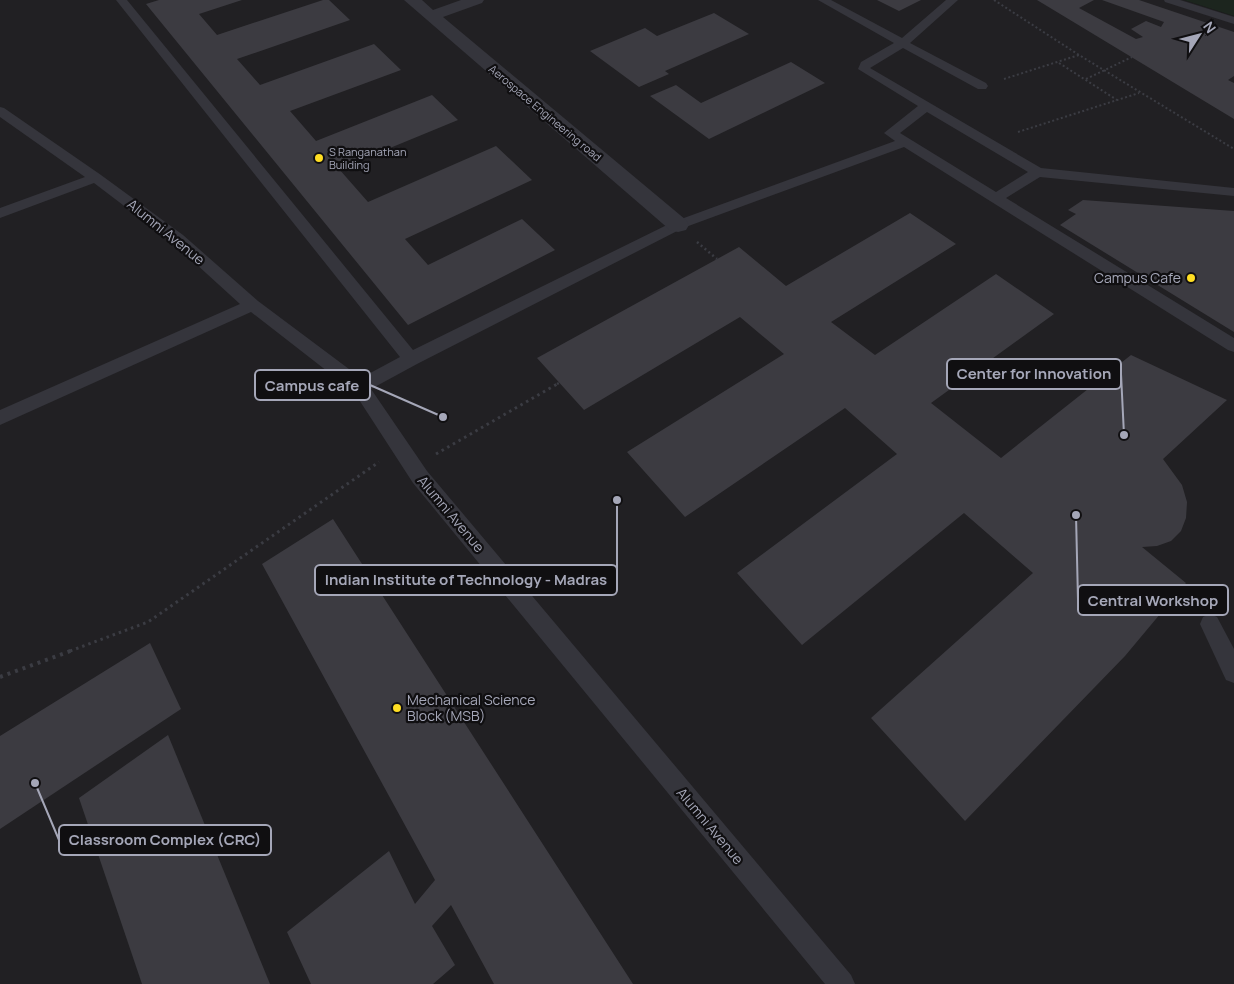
<svg xmlns="http://www.w3.org/2000/svg" width="1234" height="984" viewBox="0 0 1234 984" font-family="Manrope,sans-serif">
<style>
.built{fill:#212023}
.green{fill:#1c251e}
.building{fill:#3c3b41}
.lines{fill:none;stroke-linecap:round;stroke-linejoin:round}
.path-far3{stroke:#3b3c43;stroke-width:2;stroke-dasharray:2 2.5;stroke-linecap:butt}
.path-far2{stroke:#3b3c43;stroke-width:2.5;stroke-dasharray:2 3;stroke-linecap:butt}
.path-far1{stroke:#3b3c43;stroke-width:3;stroke-dasharray:2.5 4;stroke-linecap:butt}
.path{stroke:#3b3c43;stroke-width:4;stroke-dasharray:3 5;stroke-linecap:butt}
.service{fill:#35353c;fill-rule:evenodd}
.minor{fill:#35353c;fill-rule:evenodd}
.path-bridge{stroke:#3b3c43;stroke-width:2;stroke-dasharray:2 2.5;stroke-linecap:butt}
.poi-dot{fill:#ffde23;stroke:#100f11;stroke-width:2}
.labels{text-anchor:middle;stroke-width:4.5;stroke-linejoin:round;paint-order:stroke}
.far-street-label{font-size:11px;fill:#a5a7b8;stroke:#100f11}
.far-poi-label{font-size:11px;fill:#a5a7b8;stroke:#100f11;text-anchor:start}
.street-label{font-size:14px;fill:#a5a7b8;stroke:#100f11}
.poi-label{font-size:14px;fill:#a5a7b8;stroke:#100f11;text-anchor:end}
.leader{fill:none;stroke:#a5a7b8;stroke-width:2}
.callout-dot{fill:#a5a7b8;stroke:#100f11;stroke-width:2}
.callout{fill:#100f11;stroke:#a5a7b8;stroke-width:2}
.callout-label{font-size:15px;text-anchor:middle;font-weight:bold;fill:#a5a7b8}
</style>
<rect width="100%" height="100%" fill="#151416"/>
<polygon class="built" points="0,0 1184,0 1234,16 1234,984 0,984"/>
<polygon class="green" points="1184,0 1234,0 1234,16"/>
<g class="building">
<polygon points="159,0 242,0 199,14 217,35 323,0 329,0 350,20 237,59 260,85 374,44 401,70 290,111 316,141 432,95 458,120 339,169 368,202 496,146 532,180 405,239 428,265 522,219 555,250 408,325 146,4"/>
<polygon points="877,0 921,0 899,11"/>
<polygon points="1037,0 1094,0 1079,8 1136,39 1143,37 1131,29 1146,21 1161,27 1164,22 1102,0 1139,0 1234,32 1234,76 1228,80 1234,83 1234,119"/>
<polygon points="714,13 749,34 665,71 669,74 639,87 590,51 645,28 657,36"/>
<polygon points="791,62 825,83 709,139 650,96 676,85 701,103"/>
<polygon points="1083,200 1234,211 1234,332 1060,225 1076,214 1068,210"/>
<polygon points="910,213 956,244 831,322 875,355 996,274 1054,314 931,403 1001,458 1131,355 1227,400 1163,459 1182,485 1187,502 1186,518 1181,531 1171,541 1157,546 1142,547 1186,583 1125,656 965,821 871,718 1033,573 964,513 802,645 737,573 897,454 845,408 685,517 627,452 784,354 740,317 584,410 537,358 739,247 786,286"/>
<polygon points="333,519 633,984 494,984 451,905 432,926 455,965 433,984 311,984 287,932 389,851 415,904 435,880 262,564"/>
<polygon points="150,643 181,709 0,829 0,736"/>
<polygon points="168,735 270,984 142,984 79,798"/>
</g>
<g class="lines">
<g class="path-far3">
<polyline points="994,0 1079,55"/>
<polyline points="1059,63 1117,100"/>
<polyline points="1004,79 1079,55 1234,149"/>
<polyline points="1018,132 1139,93"/>
</g>
<g class="path-far2">
<polyline points="697,242 717,259"/>
<polyline points="557,384 559,383"/>
</g>
<g class="path-far1">
<polyline points="436,454 559,383"/>
<polyline points="70,651 148,622 379,462"/>
</g>
<polyline class="path" points="0,677 73,650"/>
<g class="service">
<path d="M116,0H127L413,350L673,222L895,141L884,133L918,106L858,69L861,62L894,43L818,0H831L902,38L946,0H958L910,43L986,83L988,86L986,89H978L903,48L870,68L1041,168L1234,188V196L1040,177L1006,198L1234,338V352L1228,350L904,147L683,228L417,364L371,389L427,471L851,975L855,984H825L413,483L354,392L251,312L0,425V410L240,304L173,243L94,183L0,218V208L85,177L0,117V107L4,108L101,175L183,235L258,301L361,378L400,357ZM927,112L1028,172L996,192L900,133Z"/>
<polygon points="1164,0 1180,0 1234,17 1234,24 1165,2"/>
<polygon points="1210,614 1217,617 1234,649 1234,683 1226,680 1200,624 1203,617"/>
</g>
<polygon class="minor" points="404,0 422,0 433,10 461,0 484,0 482,3 443,17 686,220 689,225 686,230 678,232 670,230"/>
<polyline class="path-bridge" points="1086,79 1132,57"/>
</g>
<g class="poi-dot">
<circle cx="319" cy="158" r="5"/>
<circle cx="1191" cy="278" r="5"/>
<circle cx="397" cy="708" r="5"/>
</g>
<g class="labels">
<g class="far-street-label">
<text transform="translate(545 113) rotate(40)" y="4">Aerospace Engineering road</text>
</g>
<g class="far-poi-label">
<text x="329" y="156">S Ranganathan<tspan x="329" dy="13">Building</tspan></text>
</g>
<g class="street-label">
<text transform="translate(166 232) rotate(39)" y="5">Alumni Avenue</text>
<text transform="translate(451 514) rotate(50)" y="5">Alumni Avenue</text>
<text transform="translate(710 826) rotate(50)" y="5">Alumni Avenue</text>
</g>
<g class="poi-label">
<text x="1181" y="283">Campus Cafe</text>
<text x="407" y="705" text-anchor="start">Mechanical Science<tspan x="407" dy="16">Block (MSB)</tspan></text>
</g>
</g>
<path class="leader" d="M1124 435L1121 374M443 417L370 385M617 500L617 580M1076 515L1078 600M35 783L59 840"/>
<g class="callout-dot">
<circle cx="1124" cy="435" r="5"/>
<circle cx="443" cy="417" r="5"/>
<circle cx="617" cy="500" r="5"/>
<circle cx="1076" cy="515" r="5"/>
<circle cx="35" cy="783" r="5"/>
</g>
<g class="callout">
<rect x="947" y="359" width="174" height="30" rx="5"/>
<rect x="255" y="370" width="115" height="30" rx="5"/>
<rect x="315" y="565" width="302" height="30" rx="5"/>
<rect x="1078" y="585" width="150" height="30" rx="5"/>
<rect x="59" y="825" width="212" height="30" rx="5"/>
</g>
<g class="callout-label">
<text x="1034" y="379">Center for Innovation</text>
<text x="312" y="391">Campus cafe</text>
<text x="466" y="585">Indian Institute of Technology - Madras</text>
<text x="1153" y="606">Central Workshop</text>
<text x="165" y="845">Classroom Complex (CRC)</text>
</g>
<g transform="translate(1199 35) rotate(54)" stroke="#100f11" stroke-width="4" paint-order="stroke">
<path d="M0-4L9 19L0 12L-9 19Z" fill="#a5a7b8"/>
<text y="-8" font-size="14" font-weight="bold" text-anchor="middle" fill="#a5a7b8">N</text>
</g>
</svg>
